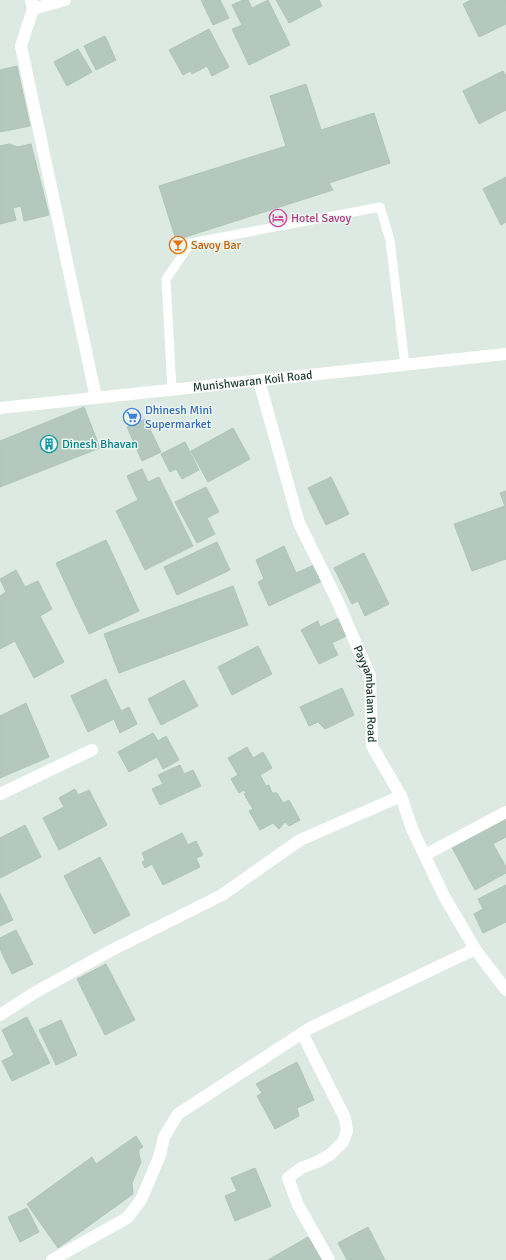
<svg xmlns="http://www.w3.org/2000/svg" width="506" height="1260" viewBox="0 0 506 1260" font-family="Signika,sans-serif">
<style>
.building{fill:#b5c8be;stroke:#afc4b9}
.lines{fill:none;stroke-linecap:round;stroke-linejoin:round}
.lane{stroke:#fff;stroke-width:9}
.street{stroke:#fff;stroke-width:12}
.secondary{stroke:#fff;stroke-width:12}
.labels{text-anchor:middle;stroke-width:3;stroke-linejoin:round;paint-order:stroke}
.hotel-label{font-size:12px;fill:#b23c85;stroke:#edf7f1;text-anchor:start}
.food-label{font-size:12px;fill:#c56008;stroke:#edf7f1;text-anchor:start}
.street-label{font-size:12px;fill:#1d3b30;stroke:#edf7f1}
.shop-label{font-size:12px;fill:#366cbe;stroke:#edf7f1;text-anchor:start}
.culture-label{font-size:12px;fill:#0d838f;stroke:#edf7f1;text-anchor:start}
</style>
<rect width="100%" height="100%" fill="#ddeae3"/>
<g class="building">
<polygon points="201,0 220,0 229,18 213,25"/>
<polygon points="243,0 248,0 252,8 268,0 290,45 249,65 232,29 242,25 232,5"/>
<polygon points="276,0 319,0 322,6 289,23"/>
<polygon points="471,0 506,0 506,24 479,37 463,4"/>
<polygon points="209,29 229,67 212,76 207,66 192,74 190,71 183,75 169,50"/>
<polygon points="105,36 116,60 96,70 84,46"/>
<polygon points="78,49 92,72 67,86 54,62"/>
<polygon points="17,66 30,126 0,132 0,70"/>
<polygon points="503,71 506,76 506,110 479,124 463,91"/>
<polygon points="306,84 321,130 374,113 390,163 329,183 333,190 176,240 159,186 286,146 270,96"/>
<polygon points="9,144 17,147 31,144 49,215 24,221 21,206 13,208 16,220 0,224 0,146"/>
<polygon points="506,177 506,222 501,225 483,189"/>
<polygon points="84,407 100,448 0,487 0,441"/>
<polygon points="145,419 161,452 142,461 127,427"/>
<polygon points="233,428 250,459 208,482 191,451"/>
<polygon points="185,442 199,470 182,479 176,469 170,472 161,454"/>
<polygon points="142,469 148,482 159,477 193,546 145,570 116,511 138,500 127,476"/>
<polygon points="331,477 349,514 326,525 308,488"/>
<polygon points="206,487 219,512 207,518 215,534 197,543 175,502"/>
<polygon points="506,491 506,559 472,571 454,524 505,506 500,493"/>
<polygon points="106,540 139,611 89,634 56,563"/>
<polygon points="217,542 230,570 177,595 164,567"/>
<polygon points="284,546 296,573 314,565 322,581 269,606 258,582 264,579 256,560"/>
<polygon points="364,553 389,604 365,616 358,601 352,604 334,568"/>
<polygon points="16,570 25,587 38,581 52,609 40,616 64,662 34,678 15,641 0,649 0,596 6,592 0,579"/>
<polygon points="233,586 248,625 119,673 104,634"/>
<polygon points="341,617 350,634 332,643 338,655 319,664 301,630 318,621 320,627"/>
<polygon points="258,646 272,674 232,695 218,667"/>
<polygon points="106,679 121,711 129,707 137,724 120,733 114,719 88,732 71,696"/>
<polygon points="184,680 198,706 161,725 148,699"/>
<polygon points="342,688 354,715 325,729 318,722 309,726 300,707"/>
<polygon points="26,703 49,757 0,778 0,716"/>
<polygon points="153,733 158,741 166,736 179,760 163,769 157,757 129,772 118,752"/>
<polygon points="247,747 253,758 263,752 272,768 260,775 266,786 269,785 272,793 277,793 283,803 289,800 300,820 289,826 285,822 279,829 273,823 260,830 249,811 253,809 244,794 246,793 244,790 239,793 231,779 238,775 228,758"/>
<polygon points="180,765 184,774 193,770 201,786 160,805 152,789 163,784 158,775"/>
<polygon points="75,789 78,795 89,790 107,825 59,850 43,818 64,807 59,798"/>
<polygon points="506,809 506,837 493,844 506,867 506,873 475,890 448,840"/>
<polygon points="25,825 41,857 0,878 0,838"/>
<polygon points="182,833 188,845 196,841 203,855 196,858 200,867 163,885 152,864 145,868 142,862 145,860 142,853"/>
<polygon points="100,857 130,915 94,934 64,876"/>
<polygon points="506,885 506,922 483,933 474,914 483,909 478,899"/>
<polygon points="0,893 13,920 0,926"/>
<polygon points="16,930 33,964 12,974 0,949 0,938"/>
<polygon points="106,964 135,1020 105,1035 77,979"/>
<polygon points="27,1017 50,1063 12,1081 2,1061 14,1055 2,1030"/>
<polygon points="61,1020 77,1055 56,1065 39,1030"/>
<polygon points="297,1062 314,1100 297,1108 299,1116 275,1129 257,1096 262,1093 256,1084"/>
<polygon points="136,1136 143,1147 139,1149 139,1155 141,1162 132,1183 133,1194 58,1248 27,1204 92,1157 96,1164"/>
<polygon points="255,1168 271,1206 235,1221 225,1196 237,1191 231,1178"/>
<polygon points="27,1208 39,1232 20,1242 8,1217"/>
<polygon points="368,1227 385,1260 347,1260 338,1243"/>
<polygon points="308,1237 322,1260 268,1260"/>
</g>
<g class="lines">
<polyline class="lane" points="172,390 166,279 191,243 380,207 390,240 405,365"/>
<g class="street">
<polyline points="31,0 33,9 65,0"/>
<polyline points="33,9 21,46 96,398"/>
<path id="s1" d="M259,381L299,523L337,600L370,676L372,746L401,796L412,829L444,896L475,949L506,990"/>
<polyline points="0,794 92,750"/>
<polyline points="425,855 506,812"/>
<polyline points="0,1015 34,993 112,950 222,895 300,840 401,796"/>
<polyline points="302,1033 345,1118 347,1131 343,1142 331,1154 317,1162 301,1168 288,1178 298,1205 329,1260"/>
<polyline points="52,1260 127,1218 141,1200 160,1155 164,1137 178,1114 310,1028 475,949"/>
</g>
<path class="secondary" id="s2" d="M0,408L506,354"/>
</g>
<defs>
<symbol id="hotel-ring" viewBox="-11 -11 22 22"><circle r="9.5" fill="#edf7f1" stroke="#d1479c" stroke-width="1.5"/><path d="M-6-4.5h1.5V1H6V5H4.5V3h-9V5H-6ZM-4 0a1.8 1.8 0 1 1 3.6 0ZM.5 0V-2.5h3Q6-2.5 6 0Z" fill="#d1479c"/></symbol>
<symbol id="bar-ring" viewBox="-11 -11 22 22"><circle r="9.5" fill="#edf7f1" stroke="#e8710a" stroke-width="1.5"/><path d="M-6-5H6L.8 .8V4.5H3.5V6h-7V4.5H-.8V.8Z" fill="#e8710a"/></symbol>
<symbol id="supermarket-ring" viewBox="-11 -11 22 22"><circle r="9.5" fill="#edf7f1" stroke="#3f7fe0" stroke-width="1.5"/><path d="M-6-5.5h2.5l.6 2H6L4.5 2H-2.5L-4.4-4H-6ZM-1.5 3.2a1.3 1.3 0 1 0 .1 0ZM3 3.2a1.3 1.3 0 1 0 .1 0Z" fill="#3f7fe0"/></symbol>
<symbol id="building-ring" viewBox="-11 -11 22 22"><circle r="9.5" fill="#edf7f1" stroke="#0f9aa8" stroke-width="1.5"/><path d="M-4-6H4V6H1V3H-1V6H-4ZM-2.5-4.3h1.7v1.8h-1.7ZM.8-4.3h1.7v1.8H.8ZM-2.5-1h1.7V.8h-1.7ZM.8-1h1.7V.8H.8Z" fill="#0f9aa8"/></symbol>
</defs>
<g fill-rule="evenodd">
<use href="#hotel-ring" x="268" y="208" width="20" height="20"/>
<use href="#bar-ring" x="168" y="235" width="20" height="20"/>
<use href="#supermarket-ring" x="122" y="407" width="20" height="20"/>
<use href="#building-ring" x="39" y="434" width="20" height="20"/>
</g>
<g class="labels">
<g class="hotel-label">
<text x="291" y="222">Hotel Savoy</text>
</g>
<g class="food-label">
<text x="191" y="249">Savoy Bar</text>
</g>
<g class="street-label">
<text dy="4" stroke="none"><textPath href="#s2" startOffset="254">Munishwaran Koil Road</textPath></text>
<text dy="4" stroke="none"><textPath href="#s1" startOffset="333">Payyambalam Road</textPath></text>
</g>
<g class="shop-label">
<text x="145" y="414">Dhinesh Mini<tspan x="145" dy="14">Supermarket</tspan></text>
</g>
<g class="culture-label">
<text x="62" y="448">Dinesh Bhavan</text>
</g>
</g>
</svg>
